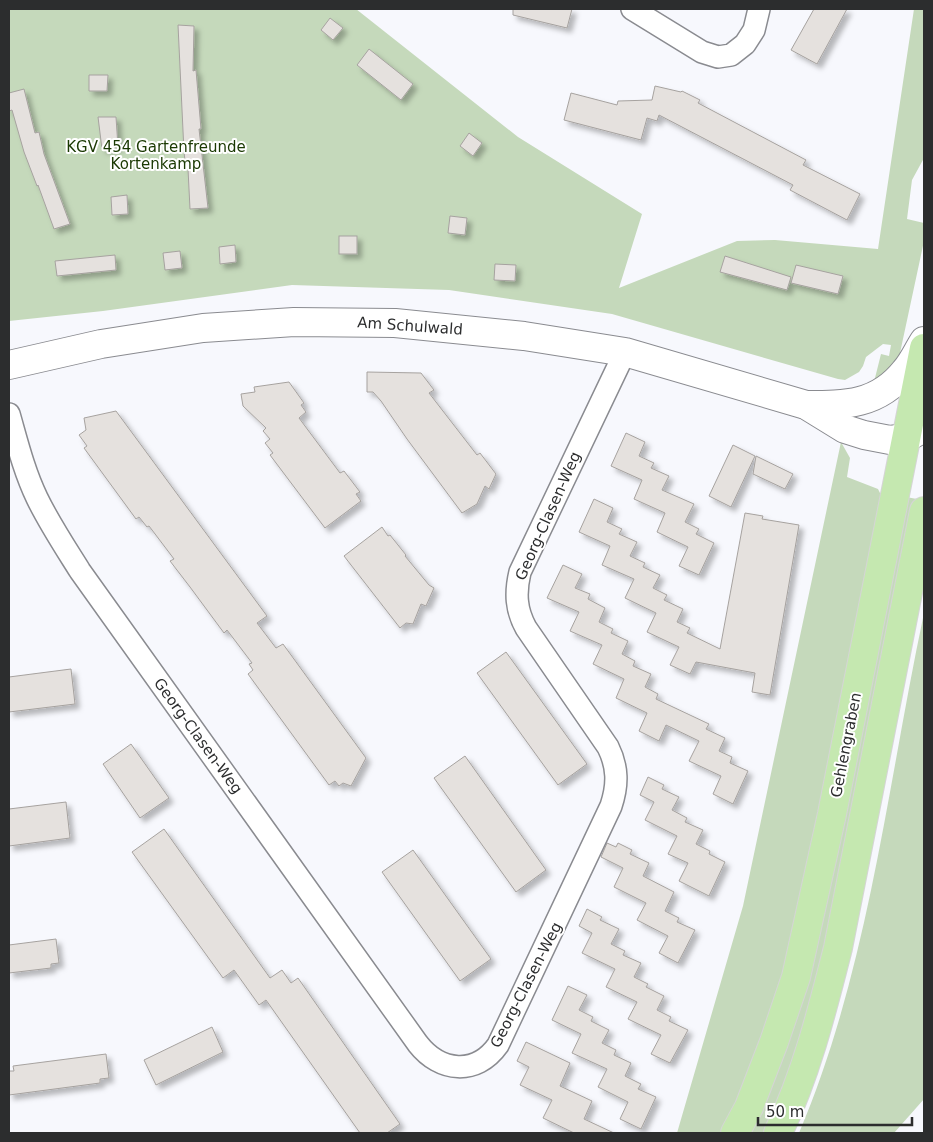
<svg xmlns="http://www.w3.org/2000/svg" width="933" height="1142" viewBox="0 0 933 1142" font-family="'DejaVu Sans',sans-serif">
<style>
.green{fill:#c5d9bb}
.building{fill:#e5e1de;stroke:#a6a29f;filter:url(#shadow)}
.lines{fill:none;stroke-linecap:round;stroke-linejoin:round}
.street-casing{stroke:#8a8b90;stroke-width:24}
.secondary-casing{stroke:#8a8b90;stroke-width:30}
.primary-casing{stroke:#d5d5d5;stroke-width:30}
.street{stroke:#fff;stroke-width:21}
.secondary{stroke:#fff;stroke-width:28}
.primary{stroke:#c5e8b0;stroke-width:28}
.labels{text-anchor:middle;stroke-width:4;stroke-linejoin:round;paint-order:stroke}
.park-label{font-size:15px;fill:#1a3902;stroke:#fff}
.street-label{font-size:15px;fill:#2c2d2e;stroke:#fff}
</style>
<defs>
<filter id="shadow"><feDropShadow dx="4.5" dy="4.5" stdDeviation="2.5" flood-color="#0004"/></filter>
</defs>
<rect width="100%" height="100%" fill="#f7f8fd"/>
<g class="green">
<polygon points="9,9 356,9 518,137 642,214 619,288 737,241 775,240 878,249 914,9 924,9 924,158 912,180 907,219 924,223 924,241 900,353 895,364 871,385 875,378 881,354 889,356 891,345 883,344 866,357 863,366 859,372 845,380 838,379 612,314 449,290 292,285 103,311 9,321"/>
<polygon points="841,442 850,458 847,477 878,489 882,497 787,974 726,1133 677,1133 743,906"/>
<path d="M906,497L917,499L859,780L827,946L794,1061L766,1133H750C772,1093 786,1049 800,1005Z"/>
<path d="M924,613V1099L894,1133H799C869,968 887,787 924,613Z"/>
</g>
<g class="building">
<polygon points="513,9 572,9 567,28 513,15"/>
<polygon points="814,9 847,9 817,64 791,50"/>
<polygon points="330,18 343,28 333,40 321,30"/>
<polygon points="178,25 194,26 193,71 196,70 201,129 199,129 208,208 190,209 188,169 186,169 184,152"/>
<polygon points="369,49 413,84 401,100 357,65"/>
<polygon points="89,75 108,75 107,91 89,91"/>
<polygon points="655,86 681,92 682,91 700,100 698,103 806,160 803,165 860,194 847,220 790,190 793,185 659,115 657,121 647,118 641,140 564,120 571,93 617,105 618,101 652,100"/>
<polygon points="24,89 35,133 39,132 44,154 70,224 54,229 38,185 37,186 24,152 12,110 9,111 9,93"/>
<polygon points="98,117 116,117 118,147 102,149"/>
<polygon points="469,133 482,143 473,156 460,146"/>
<polygon points="127,195 128,214 112,215 111,197"/>
<polygon points="450,216 467,218 465,235 448,233"/>
<rect x="339" y="236" width="18" height="18"/>
<polygon points="235,245 236,262 220,264 219,247"/>
<polygon points="180,251 182,268 165,270 163,253"/>
<polygon points="115,255 116,270 57,276 55,261"/>
<polygon points="725,256 791,277 787,290 720,272"/>
<polygon points="495,264 516,265 515,281 494,280"/>
<polygon points="796,265 843,276 838,294 791,283"/>
<polygon points="367,372 421,373 434,390 429,393 477,455 480,453 496,474 489,489 485,486 477,504 462,513 407,439 381,401 373,392 367,392"/>
<polygon points="289,382 304,403 301,405 306,412 299,418 340,473 344,471 360,492 356,494 361,501 325,528 270,455 273,453 265,443 270,439 263,431 266,428 243,406 241,394 255,392 254,387"/>
<polygon points="116,411 267,616 257,623 276,648 283,644 366,758 351,786 343,783 339,786 335,781 329,785 248,674 253,670 249,664 252,663 227,630 224,633 190,587 170,561 174,559 149,526 147,527 139,517 136,519 84,448 87,446 79,435 86,430 84,418"/>
<polygon points="626,433 645,442 639,456 654,463 651,468 669,476 662,490 694,504 685,522 699,529 696,534 714,543 699,575 679,566 688,547 657,532 665,513 634,499 642,480 611,466"/>
<polygon points="733,445 755,456 731,507 709,496"/>
<polygon points="756,456 793,474 785,489 753,474"/>
<polygon points="594,499 613,508 607,522 622,529 619,534 637,542 630,556 645,563 643,567 660,575 653,588 667,595 664,600 683,609 677,622 690,628 687,633 720,649 745,513 763,516 762,519 799,525 770,695 752,692 755,673 696,662 690,674 670,665 679,647 647,632 656,613 625,598 634,579 602,565 610,546 579,532"/>
<polygon points="382,527 388,536 390,535 406,555 405,556 429,585 434,588 426,606 421,604 413,624 406,623 400,628 344,556"/>
<polygon points="563,565 582,574 575,588 590,594 588,599 605,608 599,622 613,629 611,633 628,641 622,654 635,661 633,666 651,674 645,687 658,694 656,699 709,724 706,729 725,738 719,751 732,757 730,763 748,771 733,804 713,794 721,776 689,761 699,741 666,725 659,741 639,731 647,713 616,698 624,679 593,664 602,645 570,631 579,612 547,598"/>
<polygon points="506,652 587,764 558,785 477,673"/>
<polygon points="71,669 75,704 9,712 9,677"/>
<polygon points="131,744 169,798 140,818 103,764"/>
<polygon points="465,756 546,870 516,892 434,778"/>
<polygon points="648,777 664,785 662,789 679,797 672,810 687,818 685,822 703,830 696,844 710,851 709,854 725,862 709,896 679,881 688,863 668,854 677,836 645,820 654,802 640,795"/>
<polygon points="66,802 70,838 9,846 9,809"/>
<polygon points="164,829 270,978 282,970 291,983 298,978 400,1124 387,1133 360,1133 266,1000 259,1005 234,970 223,978 132,852"/>
<polygon points="607,843 616,847 618,843 632,850 630,854 649,863 643,876 674,892 665,911 679,918 677,922 695,930 678,963 659,953 668,936 637,920 646,903 614,887 623,868 601,857"/>
<polygon points="413,850 491,959 460,981 382,872"/>
<polygon points="587,909 602,917 600,920 619,929 611,944 625,951 623,955 641,963 634,977 648,984 646,987 664,996 657,1010 671,1017 669,1021 688,1030 670,1063 651,1054 661,1035 628,1019 637,1002 606,987 615,969 582,953 592,933 579,926"/>
<polygon points="56,939 59,963 51,964 51,968 9,973 9,945"/>
<polygon points="568,986 587,995 579,1010 593,1017 591,1021 609,1030 602,1043 616,1050 614,1055 631,1063 625,1076 641,1084 638,1089 656,1097 641,1129 620,1119 628,1102 598,1087 607,1069 572,1053 581,1034 552,1020"/>
<polygon points="212,1027 223,1052 156,1085 144,1060"/>
<polygon points="526,1042 570,1063 560,1086 592,1101 584,1119 614,1133 574,1133 543,1118 552,1100 520,1085 529,1067 517,1061"/>
<polygon points="106,1054 109,1078 100,1079 100,1083 9,1095 9,1071 14,1071 13,1066"/>
</g>
<g class="lines">
<defs>
<g id="street">
<polyline points="632,9 702,52 718,57 731,55 745,44 754,30 759,9"/>
<path d="M9,414C17,442 24,471 37,498C49,523 65,547 80,571L418,1044C440,1072 476,1076 498,1045L611,806C618,785 618,767 608,747L526,628C516,610 515,593 520,572L625,352"/>
</g>
<g id="secondary">
<polyline points="9,365 101,344 203,328 294,322 395,323 524,336 625,352 806,405 845,429 864,435 890,440 906,438 924,428"/>
<path d="M806,405C846,405 878,405 905,371C913,362 918,350 924,341"/>
</g>
<g id="primary">
<polyline points="735,1133 749,1107 774,1042 796,977 832,814 924,348"/>
<path d="M778,1133C806,1075 822,1011 838,948L924,511"/>
</g>
</defs>
<use href="#street" class="street-casing"/>
<use href="#secondary" class="secondary-casing"/>
<use href="#primary" class="primary-casing"/>
<use href="#street" class="street"/>
<use href="#secondary" class="secondary"/>
<use href="#primary" class="primary"/>
</g>
<g class="labels">
<g class="park-label">
<text x="156" y="152">KGV 454 Gartenfreunde<tspan x="156" dy="17">Kortenkamp</tspan></text>
</g>
<g class="street-label">
<text transform="translate(410 326) rotate(4)" y="5">Am Schulwald</text>
<text transform="translate(548 516) rotate(-66)" y="5">Georg-Clasen-Weg</text>
<text transform="translate(198 736) rotate(54)" y="5">Georg-Clasen-Weg</text>
<text transform="translate(846 745) rotate(-79)" y="5">Gehlengraben</text>
<text transform="translate(526 985) rotate(-63)" y="5">Georg-Clasen-Weg</text>
</g>
</g>
<rect width="933" height="1142" fill="none" stroke="#2c2d2e" stroke-width="20"/>
<path d="M758 1117v8h154v-8" fill="none" stroke="#2c2d2e" stroke-width="2.5"/>
<text x="766" y="1117" font-size="15" fill="#2c2d2e" stroke="#ffffff" stroke-width="4" paint-order="stroke">50 m</text>
</svg>
